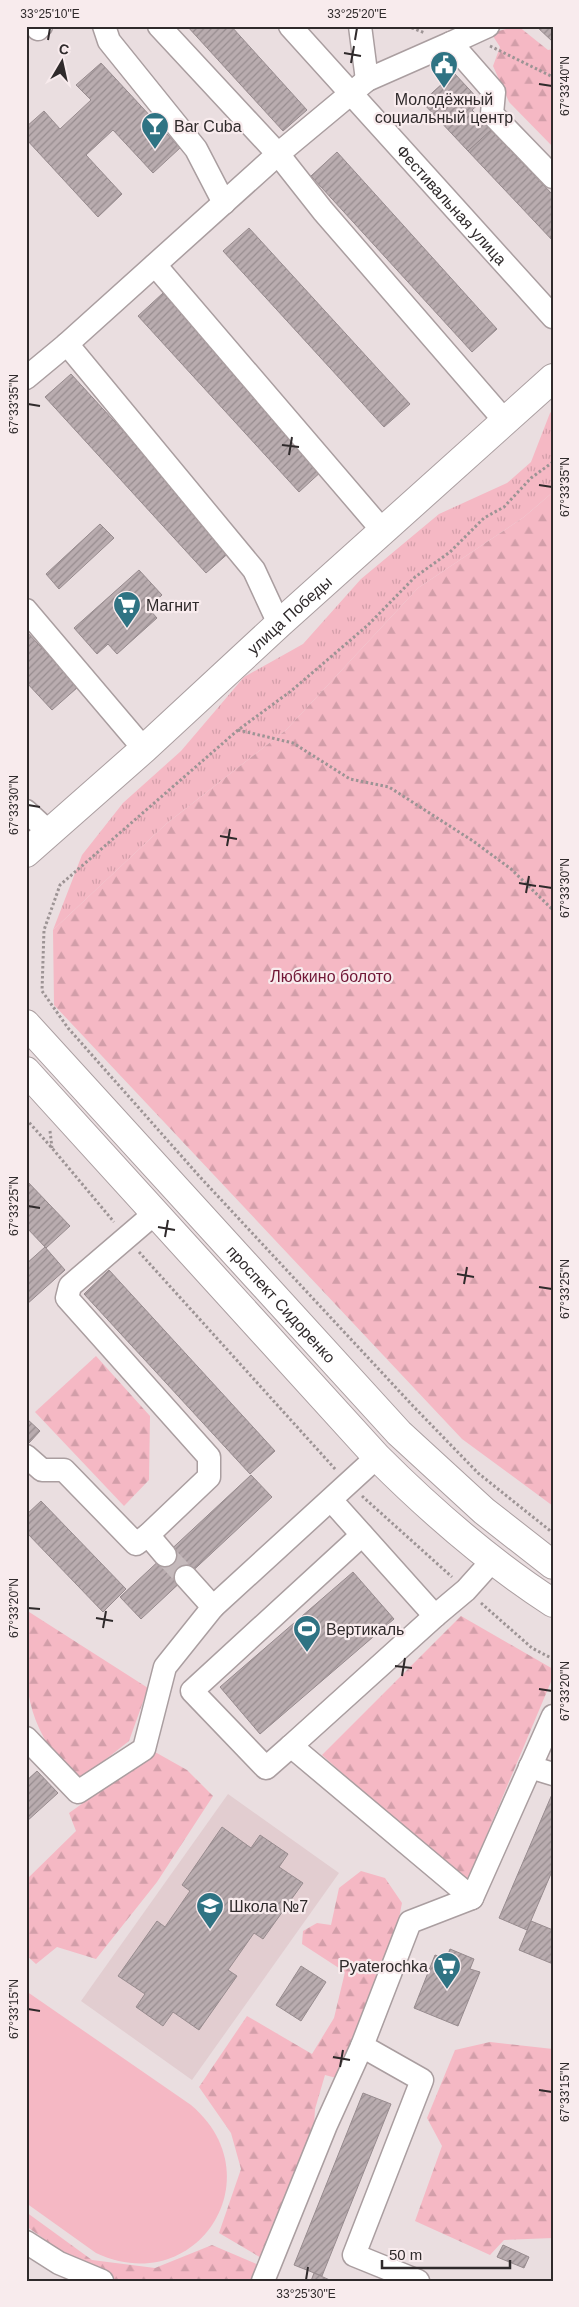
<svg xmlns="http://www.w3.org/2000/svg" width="579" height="2307" viewBox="0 0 579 2307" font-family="Arial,sans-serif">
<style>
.built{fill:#e2cdd0}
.grass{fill:url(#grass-tufts)}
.forest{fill:url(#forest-firs)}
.park{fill:#f5b8c4}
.building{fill:url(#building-hatch);stroke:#978b8e}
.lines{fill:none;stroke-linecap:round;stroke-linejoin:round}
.minor-tunnel{stroke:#c5babc;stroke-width:22;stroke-dasharray:22 11;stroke-linecap:butt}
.minor-casing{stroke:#aa9ea0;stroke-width:25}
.major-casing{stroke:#aa9ea0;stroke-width:30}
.path{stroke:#9d9495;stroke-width:3;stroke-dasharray:2.5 2.5;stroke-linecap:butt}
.minor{stroke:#fff;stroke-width:22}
.major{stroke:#fff;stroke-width:28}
.ticks{fill:none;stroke:#2f2a2b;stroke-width:2}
.labels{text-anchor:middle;stroke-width:4.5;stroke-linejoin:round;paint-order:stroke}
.poi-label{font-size:16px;fill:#2f2a2b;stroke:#f8ebed;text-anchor:start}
.street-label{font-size:16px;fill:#2f2a2b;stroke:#f8ebed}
.park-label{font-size:16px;fill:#701736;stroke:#f8ebed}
.neatline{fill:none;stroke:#2f2a2b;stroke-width:2}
.ticks-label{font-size:12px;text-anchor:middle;fill:#2f2a2b}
</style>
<defs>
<pattern id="grass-tufts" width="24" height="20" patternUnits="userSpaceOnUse" patternTransform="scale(1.25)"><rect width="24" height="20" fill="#f5b8c4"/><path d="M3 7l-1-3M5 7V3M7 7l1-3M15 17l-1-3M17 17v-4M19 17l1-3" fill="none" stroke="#d29ea9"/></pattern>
<pattern id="forest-firs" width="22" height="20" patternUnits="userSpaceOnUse" patternTransform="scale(1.25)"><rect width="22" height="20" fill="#f5b8c4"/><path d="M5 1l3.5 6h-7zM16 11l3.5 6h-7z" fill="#d29ea9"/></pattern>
<pattern id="building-hatch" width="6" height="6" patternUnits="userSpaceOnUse" patternTransform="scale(1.25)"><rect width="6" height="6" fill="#b9acaf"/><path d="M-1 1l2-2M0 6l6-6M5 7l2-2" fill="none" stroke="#978c8f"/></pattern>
</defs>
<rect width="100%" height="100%" fill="#eadee0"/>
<polygon class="built" points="228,1794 339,1873 192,2080 81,2001"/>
<polygon class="grass" points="553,410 553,492 524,517 418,588 286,730 166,824 53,930 82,855 123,803 181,751 244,677 303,644 361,579 439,514 507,483 531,462 550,413"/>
<g class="forest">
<polygon points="518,26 548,50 553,49 553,147 509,102 493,66 500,47 491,33"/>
<polygon points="553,492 553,1506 462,1439 54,1005 53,930 166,824 286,730 418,588 524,517"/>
<polygon points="96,1356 150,1416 149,1480 124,1506 35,1412"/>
<path d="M26,1610L148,1688L129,1741L81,1779C73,1771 62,1764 55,1755C20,1707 26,1666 26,1610Z"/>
<polygon points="461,1616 553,1669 553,1677 466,1884 322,1755"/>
<polygon points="155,1752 187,1770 213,1796 157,1882 96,1959 57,1947 36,1964 26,1955 26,1880 76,1831 69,1813"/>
<polygon points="361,1871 385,1878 402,1903 395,1938 340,2079 325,2075 315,2109 314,2126 263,2259 219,2233 241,2169 231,2133 199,2087 247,2016 312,2054 334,2018 345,1972 302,1944 303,1931 317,1923 331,1925 339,1888"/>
<polygon points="490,2042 553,2049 553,2238 504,2240 490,2255 415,2221 442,2146 427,2118 455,2050"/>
<polygon points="26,2212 92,2260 155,2268 212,2245 261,2266 254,2281 117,2281 79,2264 26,2226"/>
</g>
<path class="park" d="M26,1991L191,2105C276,2177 196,2300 96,2253L26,2203Z"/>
<g class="building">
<polygon points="187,26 231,26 307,110 283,131"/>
<polygon points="536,26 553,26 553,42"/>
<polygon points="101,63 180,148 153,173 113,130 86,155 122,194 98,217 26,139 26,127 44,111 60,129 91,100 76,85"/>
<polygon points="454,73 481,102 472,110 491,130 468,151 422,102"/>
<polygon points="491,130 553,195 553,241 468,151"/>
<polygon points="337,152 497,329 472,352 311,176"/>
<polygon points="249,228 410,404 384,427 223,251"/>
<polygon points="163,293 324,469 299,492 138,316"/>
<polygon points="71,374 232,550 206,573 45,397"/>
<polygon points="100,524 114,538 59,589 46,574"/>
<polygon points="139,570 162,595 148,608 157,618 117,654 108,644 97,654 74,628"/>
<polygon points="26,631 78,687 52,710 26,682"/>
<polygon points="26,1180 70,1226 46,1248 26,1227"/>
<polygon points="45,1247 65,1270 26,1305 26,1264"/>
<polygon points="109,1270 275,1451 250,1474 84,1294"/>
<polygon points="26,1418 40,1431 29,1443 26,1440"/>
<polygon points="251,1475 272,1497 141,1619 120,1597"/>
<polygon points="41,1501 126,1589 103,1612 26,1532 26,1515"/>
<polygon points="353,1572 394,1619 260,1734 220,1687"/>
<polygon points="37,1771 58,1793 26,1822 26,1781"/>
<polygon points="553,1792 553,1869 527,1930 499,1918"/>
<polygon points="222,1827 251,1848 260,1835 288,1854 279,1867 303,1883 263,1939 254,1933 228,1970 237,1976 199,2030 173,2012 163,2026 136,2007 145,1994 118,1976 157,1921 165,1927 190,1891 182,1885"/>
<polygon points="531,1921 553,1930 553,1964 519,1950"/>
<polygon points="450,1949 474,1959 470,1969 480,1972 458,2026 414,2008 435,1955 446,1959"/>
<polygon points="301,1966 326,1982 301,2021 276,2005"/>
<polygon points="363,2093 391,2104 322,2276 294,2265"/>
<polygon points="503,2245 529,2257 524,2268 497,2257"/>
<polygon points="314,2273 332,2281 311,2281"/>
</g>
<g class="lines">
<polyline class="minor-tunnel" points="165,1555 186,1577"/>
<defs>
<g id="minor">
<polyline points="36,26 38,29 41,26"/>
<polyline points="104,26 109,41 196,149 224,203"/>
<polyline points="159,26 278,154 323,211 505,421"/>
<path id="s1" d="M290,26L553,317"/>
<polyline points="360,26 367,80"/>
<polyline points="451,43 488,26"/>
<polyline points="155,265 383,531"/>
<polyline points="67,344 254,570 279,624"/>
<polyline points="26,378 67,344 278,154 367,80 451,43 494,92 492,114 553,177"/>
<polyline points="26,610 144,749"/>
<polyline points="26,811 50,833"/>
<polyline points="26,1456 42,1470 64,1470 136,1544 148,1535 165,1555"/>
<polyline points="331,1500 435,1616 466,1590 492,1561"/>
<polyline points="148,1535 209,1477 209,1457 67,1298 70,1286 154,1214"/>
<polyline points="186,1577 213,1607"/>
<polyline points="435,1616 291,1746 472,1898"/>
<polyline points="26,1738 78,1792 144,1749 165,1667 213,1607 377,1457"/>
<polyline points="291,1746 266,1768 192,1691 362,1535"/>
<polyline points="530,1767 553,1774"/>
<polyline points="26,2242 59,2263 102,2281"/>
<polyline points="263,2281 326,2125 362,2046"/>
<polyline points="418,2281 354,2255 422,2080 362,2046 410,1922 472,1898 553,1716"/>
</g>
<g id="major">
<path id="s2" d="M26,853L144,749L279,624L553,378"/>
<path id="s3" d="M26,1024L399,1433L484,1511L553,1565"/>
<path d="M26,1071L377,1457C431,1511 488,1561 553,1603"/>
</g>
</defs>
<use href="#minor" class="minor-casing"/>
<use href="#major" class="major-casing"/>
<g class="path">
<polyline points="407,26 425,33"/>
<polyline points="490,46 553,77"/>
<polyline points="553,462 531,478 504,507 484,518 450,552 415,577 368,625 291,691 238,730 60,885 44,930 42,991 68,1028 200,1177 413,1406 478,1473 553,1533"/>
<polyline points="238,730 293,743 350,779 389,787 473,841 511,869 553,910"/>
<polyline points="26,1119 52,1148 114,1222"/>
<polyline points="50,1131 52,1148"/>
<polyline points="139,1252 336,1470"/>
<polyline points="362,1496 452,1577"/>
<polyline points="481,1603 532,1648 553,1659"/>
</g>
<use href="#minor" class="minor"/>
<use href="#major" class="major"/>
</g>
<path class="ticks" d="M48,40L50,28M355,40L357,28M344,53L361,56M351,63L354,46M539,84L552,86M28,404L40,406M282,445L299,447M289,455L292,437M539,485L552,487M28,805L40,807M220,836L237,839M227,846L230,829M519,883L536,886M539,886L552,888M526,893L529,876M28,1206L40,1208M158,1227L175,1230M165,1237L168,1220M457,1274L474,1277M464,1284L467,1267M539,1287L552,1289M28,1608L40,1609M96,1618L113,1621M103,1628L106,1611M395,1666L412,1668M402,1676L405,1658M539,1689L552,1691M28,2009L40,2011M333,2057L350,2060M340,2067L343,2050M539,2090L552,2092M306,2280L308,2267"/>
<defs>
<symbol id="civic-pin" viewBox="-11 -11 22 30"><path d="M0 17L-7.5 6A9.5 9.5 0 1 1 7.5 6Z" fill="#2f7383" stroke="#f8ebed"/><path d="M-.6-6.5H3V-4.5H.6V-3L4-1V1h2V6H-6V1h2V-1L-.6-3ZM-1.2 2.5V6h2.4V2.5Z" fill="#fff"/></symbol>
<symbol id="bar-pin" viewBox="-11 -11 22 30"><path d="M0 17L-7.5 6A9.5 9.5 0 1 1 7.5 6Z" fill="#2f7383" stroke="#f8ebed"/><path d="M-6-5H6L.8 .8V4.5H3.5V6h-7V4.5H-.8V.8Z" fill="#fff"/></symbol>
<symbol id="supermarket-pin" viewBox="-11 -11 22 30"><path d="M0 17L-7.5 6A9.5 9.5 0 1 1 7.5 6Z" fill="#2f7383" stroke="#f8ebed"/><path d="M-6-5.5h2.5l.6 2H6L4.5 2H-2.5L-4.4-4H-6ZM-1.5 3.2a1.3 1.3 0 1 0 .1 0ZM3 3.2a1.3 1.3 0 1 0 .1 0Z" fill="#fff"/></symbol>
<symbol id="stadium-pin" viewBox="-11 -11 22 30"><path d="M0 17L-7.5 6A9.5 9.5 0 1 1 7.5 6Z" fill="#2f7383" stroke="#f8ebed"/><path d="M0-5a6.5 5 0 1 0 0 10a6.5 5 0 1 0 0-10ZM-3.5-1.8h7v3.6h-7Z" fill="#fff"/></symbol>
<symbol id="school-pin" viewBox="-11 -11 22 30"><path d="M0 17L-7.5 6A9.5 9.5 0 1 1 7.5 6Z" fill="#2f7383" stroke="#f8ebed"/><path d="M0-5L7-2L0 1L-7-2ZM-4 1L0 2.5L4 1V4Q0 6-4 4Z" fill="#fff"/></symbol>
</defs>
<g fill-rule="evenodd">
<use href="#civic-pin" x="428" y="49" width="32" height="43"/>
<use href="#bar-pin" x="139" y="110" width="32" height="43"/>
<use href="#supermarket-pin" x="111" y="589" width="32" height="43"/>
<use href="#stadium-pin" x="291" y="1613" width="32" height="43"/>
<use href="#school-pin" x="194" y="1890" width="32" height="43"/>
<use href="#supermarket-pin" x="431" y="1950" width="32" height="43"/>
</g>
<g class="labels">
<g class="poi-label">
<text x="444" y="105" text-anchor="middle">Молодёжный<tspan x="444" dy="18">социальный центр</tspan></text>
<text x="174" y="132">Bar Cuba</text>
<text x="146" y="611">Магнит</text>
<text x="326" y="1635">Вертикаль</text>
<text x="229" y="1912">Школа №7</text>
<text x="428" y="1972" text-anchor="end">Pyaterochka</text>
</g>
<g class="street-label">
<text dy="6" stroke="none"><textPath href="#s1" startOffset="241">Фестивальная улица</textPath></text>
<text dy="6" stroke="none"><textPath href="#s2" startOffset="355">улица Победы</textPath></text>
<text dy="6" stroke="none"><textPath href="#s3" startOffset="379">проспект Сидоренко</textPath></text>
</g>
<g class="park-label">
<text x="331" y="982">Любкино болото</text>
</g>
</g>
<rect width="579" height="2307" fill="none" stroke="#f8ebed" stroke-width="55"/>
<g transform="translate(62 62) rotate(9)" stroke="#f8ebed" stroke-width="4" paint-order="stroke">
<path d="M0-4L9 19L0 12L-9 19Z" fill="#2f2a2b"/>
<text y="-8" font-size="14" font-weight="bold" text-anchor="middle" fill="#2f2a2b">С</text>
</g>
<path d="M382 2260v8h128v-8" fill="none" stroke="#2f2a2b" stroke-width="2.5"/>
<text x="389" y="2260" font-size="15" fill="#2f2a2b" stroke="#f8ebed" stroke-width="4" paint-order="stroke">50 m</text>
<rect x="28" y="28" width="524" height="2252" class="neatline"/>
<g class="ticks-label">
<text x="50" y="18">33°25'10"E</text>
<text x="357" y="18">33°25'20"E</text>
<text transform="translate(565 86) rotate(-90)" y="4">67°33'40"N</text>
<text transform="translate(14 404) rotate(-90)" y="4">67°33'35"N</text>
<text transform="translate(565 487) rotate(-90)" y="4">67°33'35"N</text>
<text transform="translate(14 805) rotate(-90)" y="4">67°33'30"N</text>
<text transform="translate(565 888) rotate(-90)" y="4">67°33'30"N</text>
<text transform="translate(14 1206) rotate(-90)" y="4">67°33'25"N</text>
<text transform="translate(565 1289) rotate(-90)" y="4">67°33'25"N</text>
<text transform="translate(14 1608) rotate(-90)" y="4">67°33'20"N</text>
<text transform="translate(565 1691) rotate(-90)" y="4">67°33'20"N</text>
<text transform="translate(14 2009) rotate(-90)" y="4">67°33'15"N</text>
<text transform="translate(565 2092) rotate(-90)" y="4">67°33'15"N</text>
<text x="306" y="2298">33°25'30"E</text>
</g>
</svg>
